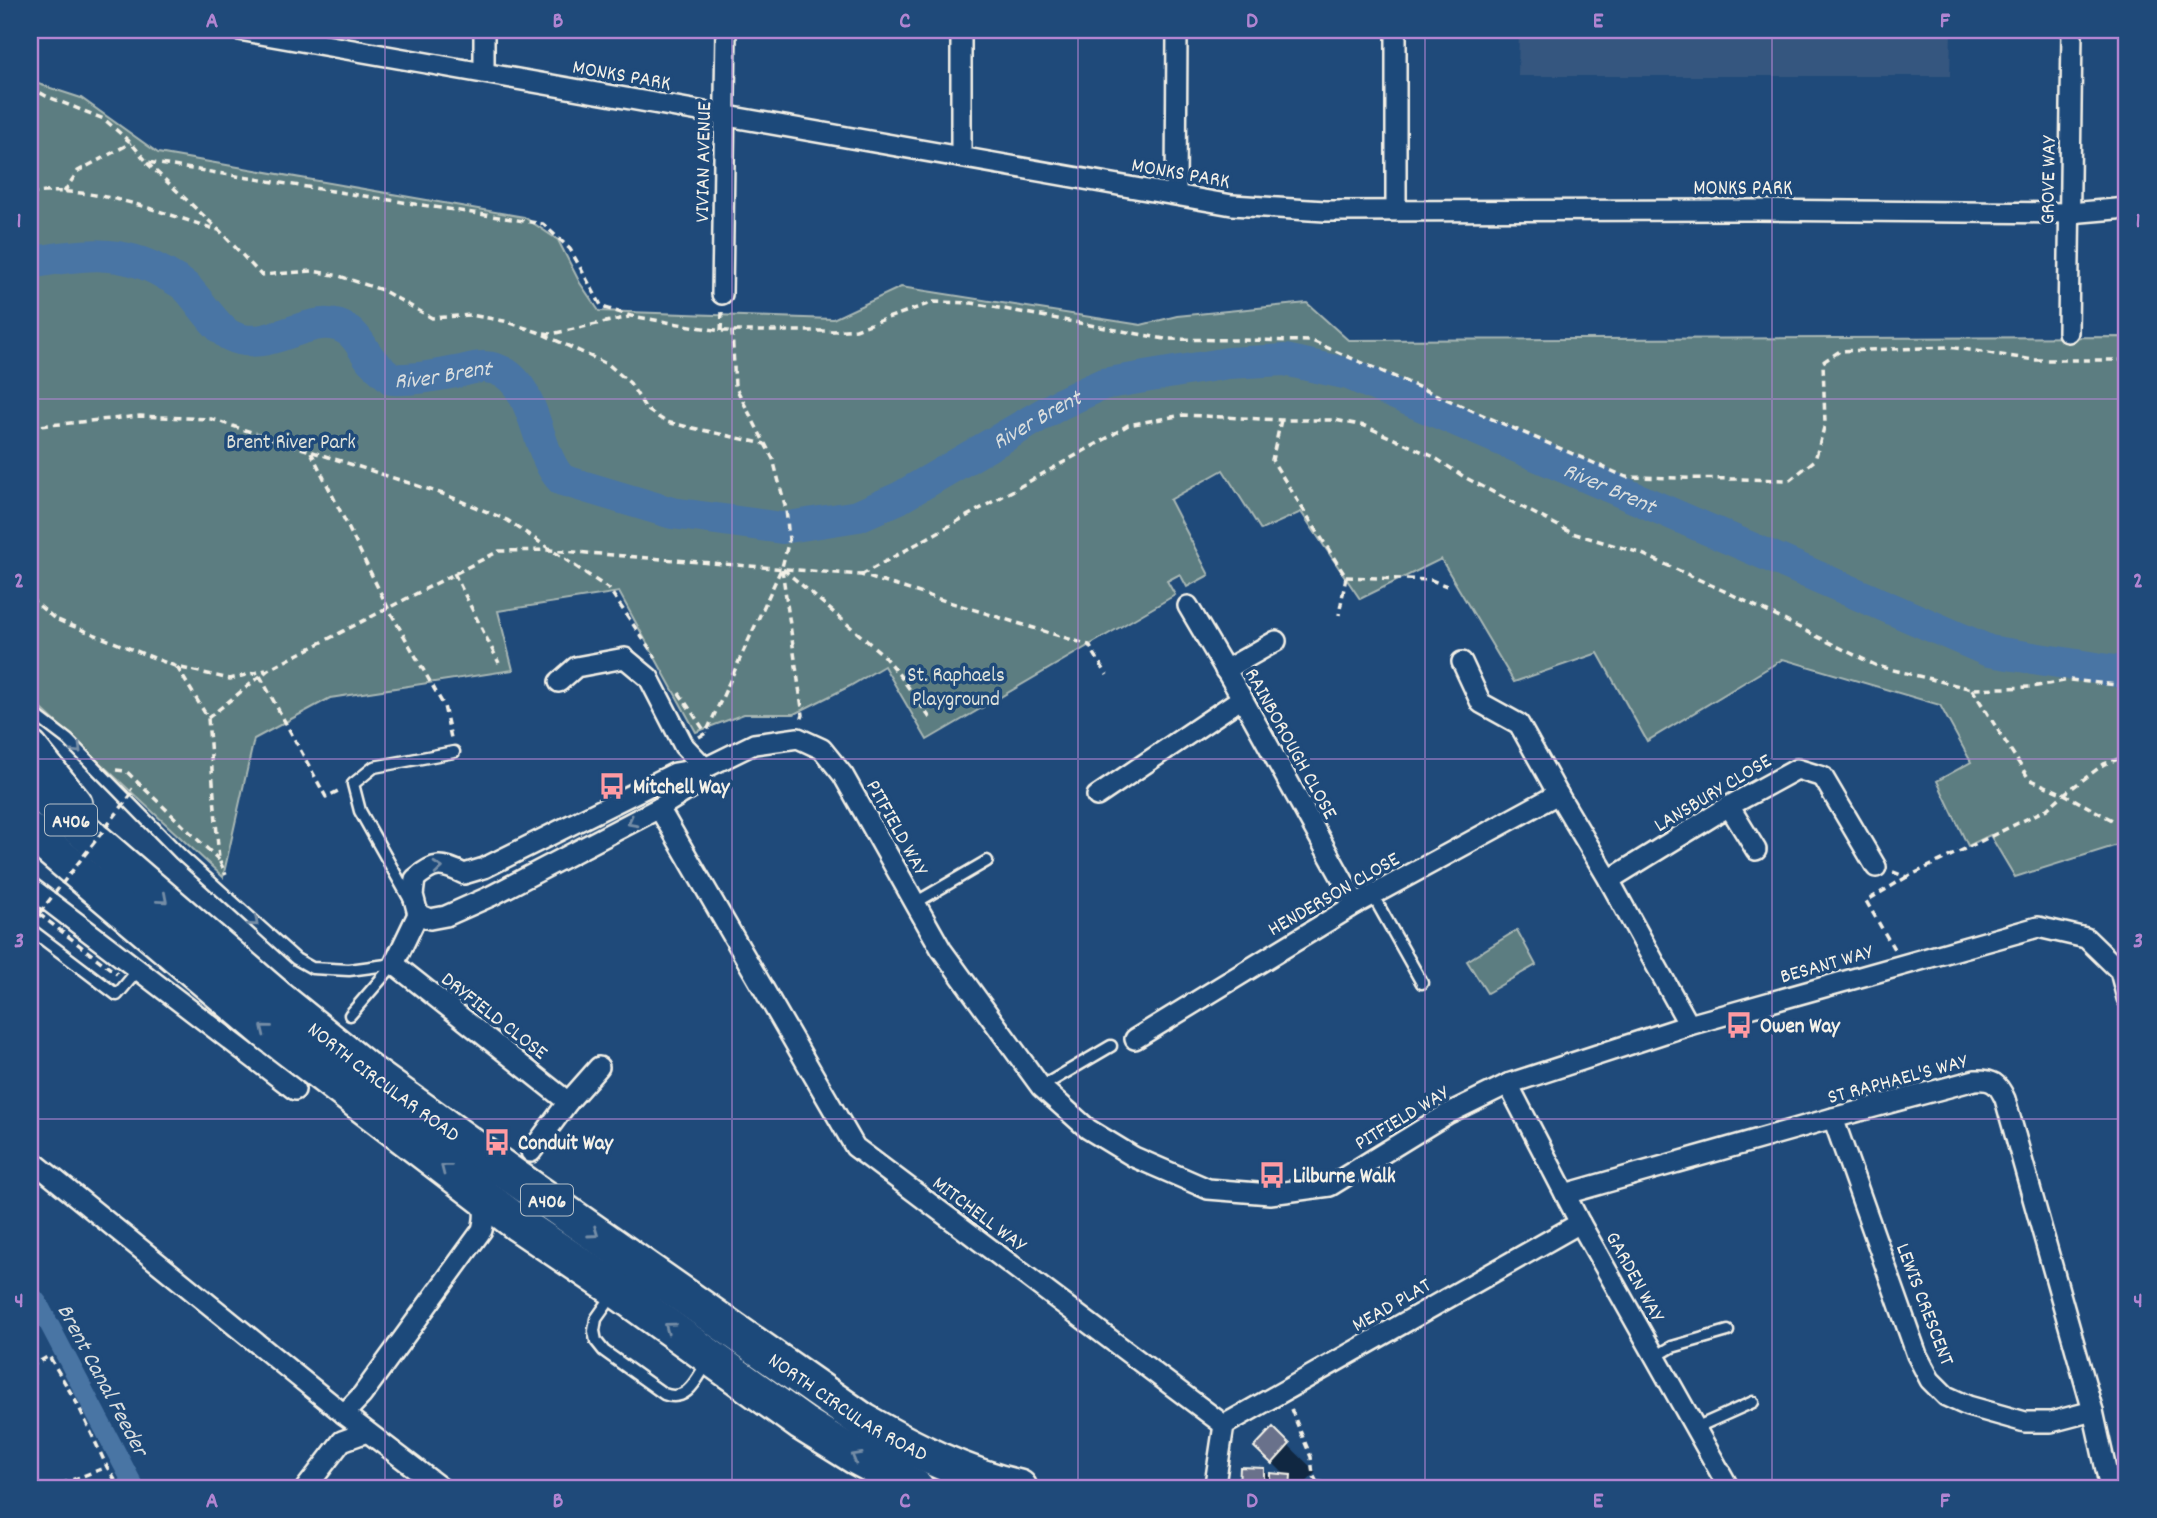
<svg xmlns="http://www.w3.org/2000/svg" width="2157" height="1518" viewBox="0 0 2157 1518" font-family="Dekko,sans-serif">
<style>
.built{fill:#35567f}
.green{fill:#5c7d81;stroke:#a8b7b4;stroke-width:2}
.shadow{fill:#0007}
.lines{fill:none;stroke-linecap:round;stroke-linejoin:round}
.canal{stroke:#4a75a4;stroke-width:19}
.river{stroke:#4a75a4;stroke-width:32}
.building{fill:#69718b;stroke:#f4f1e8;stroke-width:2}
.lane-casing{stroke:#f4f1e8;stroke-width:15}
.street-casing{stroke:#f4f1e8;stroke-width:24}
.highway-casing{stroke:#f4f1e8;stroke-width:40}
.path{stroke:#f4f1e8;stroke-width:3.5;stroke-dasharray:7 5;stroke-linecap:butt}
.lane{stroke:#1f4a7a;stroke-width:10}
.street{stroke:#1f4a7a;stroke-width:19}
.highway{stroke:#1f4a7a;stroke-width:35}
.path-bridge{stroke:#f4f1e8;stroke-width:3.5;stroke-dasharray:7 5;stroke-linecap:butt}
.oneway{stroke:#748da6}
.grid{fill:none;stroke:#b185d1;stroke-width:2;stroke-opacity:0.55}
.labels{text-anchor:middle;stroke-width:7;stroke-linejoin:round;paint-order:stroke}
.shield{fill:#1f4a7a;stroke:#b4bfc7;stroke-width:2}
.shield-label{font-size:19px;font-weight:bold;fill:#f4f1e8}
.street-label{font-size:21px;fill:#f4f1e8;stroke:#1f4a7a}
.park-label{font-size:21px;fill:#dde0d9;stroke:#1f4a7a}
.poi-label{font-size:21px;font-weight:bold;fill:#f4f1e8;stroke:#1f4a7a;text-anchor:start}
.water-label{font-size:23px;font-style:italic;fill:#dadede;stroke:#1f4a7a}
.neatline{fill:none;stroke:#b185d1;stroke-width:2.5}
.grid-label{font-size:23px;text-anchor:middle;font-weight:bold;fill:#b185d1}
</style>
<rect width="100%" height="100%" fill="#1f4a7a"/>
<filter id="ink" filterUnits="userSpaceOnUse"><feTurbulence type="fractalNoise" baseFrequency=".0143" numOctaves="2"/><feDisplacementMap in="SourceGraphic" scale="14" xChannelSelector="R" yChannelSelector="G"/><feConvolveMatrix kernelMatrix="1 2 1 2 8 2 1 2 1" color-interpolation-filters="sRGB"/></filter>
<g filter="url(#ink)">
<polygon class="built" points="1519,30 1951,30 1950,76 1518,76"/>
<g class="green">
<polygon points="30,76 35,83 81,98 158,153 524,217 558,240 580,283 599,311 833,319 901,287 1141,325 1177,316 1307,303 1348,340 2127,337 2127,842 2015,877 1990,835 1968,846 1937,781 1971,762 1940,705 1783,659 1647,741 1598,653 1514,682 1441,559 1360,599 1301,512 1261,530 1223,470 1170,500 1209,575 1187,587 1180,574 1167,581 1175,595 927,740 884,666 850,686 794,714 744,714 696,732 619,592 498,611 513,670 330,698 254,739 223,877 30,698"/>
<polygon points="1517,930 1536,965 1487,993 1467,961"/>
</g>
<polygon class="shadow" points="1273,1430 1316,1472 1301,1488 1294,1484 1293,1488 1245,1488 1241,1484 1263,1470 1272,1478 1286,1476 1257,1447"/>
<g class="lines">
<polyline class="canal" points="30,1293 38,1303 135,1488"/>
<path class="river" id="s1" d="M30,263C78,255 121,247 165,274C172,278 181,282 187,288C199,300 217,329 231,336C272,356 313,306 349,331C359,338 364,352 372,361C378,367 385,373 392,379C414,380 434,376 456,372C464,371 474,367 483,367C538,368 532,451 562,480L672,513L782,528L858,516L899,498L1060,404L1103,384L1228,363L1285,360L1349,374L1989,651L2127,673"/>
</g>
<g class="building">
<polygon points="1273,1427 1290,1444 1272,1464 1254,1447"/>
<polygon points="1240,1467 1264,1468 1264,1486 1239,1485"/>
<polygon points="1270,1473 1291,1475 1290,1488 1270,1488"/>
</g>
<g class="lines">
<defs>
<g id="lane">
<polyline points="30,711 68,740 180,854 296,959 312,968 349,970 394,964"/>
<polyline points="1372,894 1422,983"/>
<polyline points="410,900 360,811 353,784 374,767 454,752"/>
<polyline points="915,903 987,861"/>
<polyline points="30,929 117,995 138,970"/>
<polyline points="350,1015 394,964"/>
<polyline points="1041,1087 1111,1046"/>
<path d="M613,1295L596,1319L594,1331L596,1341L604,1351L664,1394C687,1403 696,1380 707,1363"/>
<polyline points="1655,1357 1672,1347 1728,1331"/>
<polyline points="1695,1428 1753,1402"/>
</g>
<g id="street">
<polyline points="239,30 1232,205 1325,211 1755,210 2070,213 2127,208"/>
<polyline points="961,30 961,156"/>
<polyline points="1396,30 1396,210"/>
<polyline points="484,73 484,30"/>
<polyline points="1176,194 1177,30"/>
<polyline points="722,294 726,30"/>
<polyline points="2068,332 2072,30"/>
<polyline points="1188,606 1242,698 1356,904"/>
<polyline points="1462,662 1481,703 1519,724 1558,794 1609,880 1689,1025"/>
<polyline points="1225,670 1276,641"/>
<polyline points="559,682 576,667 625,658 649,678 684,746 705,768"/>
<path d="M705,768L675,773L484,868L464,874C442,863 434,862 415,879L413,895L418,914L430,919L446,916L491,896L659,808L691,788L705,768L754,744L798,738L822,749L843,775L941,949L1041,1087L1088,1129L1134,1157L1208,1189L1270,1194L1330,1186L1447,1114L1508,1084L1689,1025L2038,927L2086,938L2120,971L2127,998"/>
<polyline points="1097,796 1242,698"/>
<polyline points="1729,806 1756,850"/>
<polyline points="659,808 855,1147 1224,1425"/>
<polyline points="1609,880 1729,806 1797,769 1823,777 1876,867"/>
<polyline points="30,887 295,1090"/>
<polyline points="418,914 394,964 568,1102"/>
<polyline points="1135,1039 1356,904 1558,794"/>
<polyline points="1508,1084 1580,1223 1729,1488"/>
<polyline points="1833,1118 1917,1355 1930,1380 1946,1396 1968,1406 2025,1422 2051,1422 2093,1411"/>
<polyline points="531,1152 568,1102 599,1067"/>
<polyline points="30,1159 344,1414 441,1488"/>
<path d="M1565,1194L1833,1118L1975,1080C1992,1079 1998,1083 2005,1099L2093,1411L2110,1488"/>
<path d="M344,1414L362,1395L482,1230C485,1218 486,1209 479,1197"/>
<polyline points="1224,1425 1580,1223"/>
<polyline points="1215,1484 1224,1425"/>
<polyline points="306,1488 342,1441 367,1432"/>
</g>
<g id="highway">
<polyline points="30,749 74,804"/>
<path id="s2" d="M30,785L276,997L370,1073L513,1176L863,1421C912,1449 963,1475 1019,1488"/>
<polyline points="30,831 265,1030 519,1224 617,1290 802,1423 855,1456 916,1488"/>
</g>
</defs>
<use href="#lane" class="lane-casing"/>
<use href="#street" class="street-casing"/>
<use href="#highway" class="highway-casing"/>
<g class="path">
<polyline points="30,87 46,96 104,119 131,143 147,162 543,224 570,249 602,307 631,316 721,331 834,331 856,329 934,302 972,303 1165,339 1312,341 1626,477 1790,480 1815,460 1825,424 1823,362 1840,351 1949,347 2034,360 2127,360"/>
<polyline points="147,163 220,231 261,275 313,271 339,276 382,290 432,318 471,315 504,321 538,332 609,365 630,383 646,409 666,422 765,444"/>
<polyline points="64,192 78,171 131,143"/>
<path d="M30,194C91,183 161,213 218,230"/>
<polyline points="721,331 722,312"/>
<polyline points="544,333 551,334 629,317"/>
<polyline points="1281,420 1272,460 1346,577 1339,615"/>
<polyline points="30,427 140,416 211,419 446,495 507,520 609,589 656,658"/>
<polyline points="311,452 388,608 444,706 451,738"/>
<polyline points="782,569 803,715 801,721"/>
<polyline points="783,569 881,653 901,677 930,718"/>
<polyline points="454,573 499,663"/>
<polyline points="861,575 1109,437 1128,425 1183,415 1281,420 1335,420 1365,426 1432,456 1466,478 1572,533 1640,553 1733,595 1877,666 1972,689 2032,687 2069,680 2127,686"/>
<polyline points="1346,577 1431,580 1447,586"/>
<polyline points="30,598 55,619 177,667 230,679 266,670"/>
<polyline points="177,667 208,718 219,860 226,875"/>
<polyline points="260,676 326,797 342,789"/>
<polyline points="1972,689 2029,779 2064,794 2127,828"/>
<polyline points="679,693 706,733"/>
<polyline points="208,718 268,670 499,551 550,550 861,575 1089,645 1107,675"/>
<polyline points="699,737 706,733 782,567 789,540 786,509 773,459 735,386 732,330"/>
<polyline points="116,770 126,771 219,860"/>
<polyline points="1893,872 1907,877 2047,809 2064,794 2104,764 2127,756"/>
<polyline points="1894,949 1866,901 1907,877"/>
<polyline points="30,1367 49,1356 78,1405 107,1467 120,1488"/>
<polyline points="1291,1409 1311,1457 1313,1475 1320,1488"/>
<polyline points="1317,1482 1376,1488"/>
<polyline points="50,1488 107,1467"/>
</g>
<use href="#lane" class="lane"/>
<use href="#street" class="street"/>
<use href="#highway" class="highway"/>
<g class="path-bridge">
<polyline points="39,914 117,974"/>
<polyline points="32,918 34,920 134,791 131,789"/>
</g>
</g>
<defs><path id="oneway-chevron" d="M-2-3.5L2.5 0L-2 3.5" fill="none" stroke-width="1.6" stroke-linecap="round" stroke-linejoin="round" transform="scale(1.75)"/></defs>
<g class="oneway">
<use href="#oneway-chevron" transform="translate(77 749) rotate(45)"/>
<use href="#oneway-chevron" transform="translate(632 822) rotate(152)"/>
<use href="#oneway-chevron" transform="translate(438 868) rotate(-5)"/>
<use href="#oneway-chevron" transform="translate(163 899) rotate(41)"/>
<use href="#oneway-chevron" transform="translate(254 922) rotate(42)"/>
<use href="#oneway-chevron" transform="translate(265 1029) rotate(-141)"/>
<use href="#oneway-chevron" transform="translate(445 1168) rotate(-142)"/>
<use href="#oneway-chevron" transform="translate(594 1233) rotate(35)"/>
<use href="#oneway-chevron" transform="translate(669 1327) rotate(-144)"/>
<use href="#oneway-chevron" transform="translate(856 1457) rotate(-150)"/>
</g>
</g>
<path class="grid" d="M385,30V1488M732,30V1488M1078,30V1488M1425,30V1488M1772,30V1488M30,399H2127M30,759H2127M30,1119H2127"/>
<defs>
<symbol id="bus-bare" viewBox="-9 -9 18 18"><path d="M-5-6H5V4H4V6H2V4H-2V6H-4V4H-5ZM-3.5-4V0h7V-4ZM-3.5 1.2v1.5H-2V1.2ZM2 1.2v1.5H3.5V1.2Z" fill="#ff9aa2" stroke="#1f4a7a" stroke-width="2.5" paint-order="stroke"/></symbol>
</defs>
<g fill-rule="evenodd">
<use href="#bus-bare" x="593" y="767" width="38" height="38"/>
<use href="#bus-bare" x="1720" y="1006" width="38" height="38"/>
<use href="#bus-bare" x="478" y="1123" width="38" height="38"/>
<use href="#bus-bare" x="1253" y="1156" width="38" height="38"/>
</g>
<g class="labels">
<g class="shield">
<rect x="45" y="804.5" width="52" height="31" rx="5"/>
<rect x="521" y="1184.5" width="52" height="31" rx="5"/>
</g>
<g class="shield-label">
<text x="71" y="827">A406</text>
<text x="547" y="1207">A406</text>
</g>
<g class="street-label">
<text transform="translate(622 74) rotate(10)" y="7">MONKS PARK</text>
<text transform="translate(702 162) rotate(-89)" y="7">VIVIAN AVENUE</text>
<text transform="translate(1181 172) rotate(10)" y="7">MONKS PARK</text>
<text transform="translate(2047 180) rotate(-89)" y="7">GROVE WAY</text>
<text x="1743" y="194">MONKS PARK</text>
<text transform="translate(1292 743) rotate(61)" y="7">RAINBOROUGH CLOSE</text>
<text transform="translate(1712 792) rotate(-31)" y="7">LANSBURY CLOSE</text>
<text transform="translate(898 827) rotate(61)" y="7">PITFIELD WAY</text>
<text transform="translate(1333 893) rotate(-30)" y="7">HENDERSON CLOSE</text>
<text transform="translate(1826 963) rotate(-16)" y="7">BESANT WAY</text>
<text transform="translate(495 1015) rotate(38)" y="7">DRYFIELD CLOSE</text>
<text transform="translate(1897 1078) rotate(-15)" y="7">ST RAPHAEL'S WAY</text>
<text dy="7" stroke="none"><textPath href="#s2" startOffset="462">NORTH CIRCULAR ROAD</textPath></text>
<text transform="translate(1401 1117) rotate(-31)" y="7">PITFIELD WAY</text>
<text transform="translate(980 1213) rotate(37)" y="7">MITCHELL WAY</text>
<text transform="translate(1636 1276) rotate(61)" y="7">GARDEN WAY</text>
<text transform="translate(1391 1304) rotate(-30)" y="7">MEAD PLAT</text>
<text transform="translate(1926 1304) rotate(69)" y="7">LEWIS CRESCENT</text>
<text dy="7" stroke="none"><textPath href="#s2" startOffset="1029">NORTH CIRCULAR ROAD</textPath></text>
</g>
<g class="park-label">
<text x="291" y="448">Brent River Park</text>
<text x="956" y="681">St. Raphaels<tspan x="956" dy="24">Playground</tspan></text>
</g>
<g class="poi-label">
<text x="633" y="793">Mitchell Way</text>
<text x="1760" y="1032">Owen Way</text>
<text x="518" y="1149">Conduit Way</text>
<text x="1293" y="1182">Lilburne Walk</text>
</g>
<g class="water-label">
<text dy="8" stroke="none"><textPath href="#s1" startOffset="469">River Brent</textPath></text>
<text dy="8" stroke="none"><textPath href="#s1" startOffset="1162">River Brent</textPath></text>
<text dy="8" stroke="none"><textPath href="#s1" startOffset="1771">River Brent</textPath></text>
<text transform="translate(104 1379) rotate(62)" y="8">Brent Canal Feeder</text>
</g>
</g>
<rect width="2157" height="1518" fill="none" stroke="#1f4a7a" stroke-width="77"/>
<rect x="38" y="38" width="2080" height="1442" class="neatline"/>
<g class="grid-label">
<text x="212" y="27">A</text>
<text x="558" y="27">B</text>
<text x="905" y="27">C</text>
<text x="1252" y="27">D</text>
<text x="1598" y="27">E</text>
<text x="1945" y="27">F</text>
<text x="19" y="227">1</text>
<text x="2138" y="227">1</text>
<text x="19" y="587">2</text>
<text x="2138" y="587">2</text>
<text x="19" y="947">3</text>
<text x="2138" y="947">3</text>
<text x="19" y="1307">4</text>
<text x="2138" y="1307">4</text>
<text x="212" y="1507">A</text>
<text x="558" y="1507">B</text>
<text x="905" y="1507">C</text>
<text x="1252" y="1507">D</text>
<text x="1598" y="1507">E</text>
<text x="1945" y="1507">F</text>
</g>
</svg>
